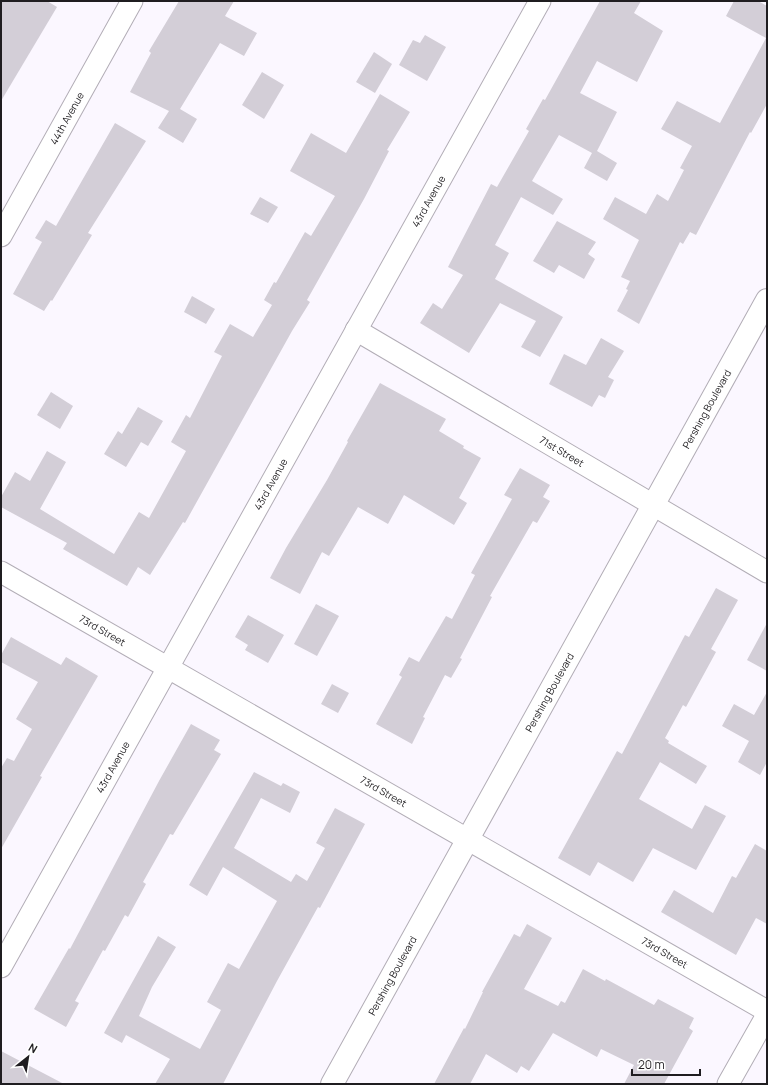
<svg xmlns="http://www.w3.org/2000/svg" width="768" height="1085" viewBox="0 0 768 1085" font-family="Manrope,sans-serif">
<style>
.building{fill:#d3ced7}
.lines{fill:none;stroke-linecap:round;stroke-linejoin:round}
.minor-casing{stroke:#b2adb6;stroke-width:23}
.tertiary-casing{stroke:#b2adb6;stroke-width:24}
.minor{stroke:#fff;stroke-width:21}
.tertiary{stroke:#fff;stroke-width:22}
.labels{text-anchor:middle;stroke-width:3;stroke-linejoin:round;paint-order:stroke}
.street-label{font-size:10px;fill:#1f1d20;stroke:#fff}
</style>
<rect width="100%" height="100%" fill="#fbf7ff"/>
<g class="building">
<polygon points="1,1 47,1 57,7 1,101"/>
<polygon points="179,1 234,1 225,16 257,33 244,56 220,43 180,109 197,119 183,143 158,128 169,111 130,92 151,53 149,51"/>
<polygon points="600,1 641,1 634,13 663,31 637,82 597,61 580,93 617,112 597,151 617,163 607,181 584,168 592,153 559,135 532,181 563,199 553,215 521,197 495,245 509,253 495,279 563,317 540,357 521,347 536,321 500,303 469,353 420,323 433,303 442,309 463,275 448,267 491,184 497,187 529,131 526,129 543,99 545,100"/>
<polygon points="734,1 758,1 767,6 767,104 751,133 750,132 696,235 690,232 683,244 680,242 639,324 617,311 628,290 626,289 630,281 621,277 639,240 603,219 615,197 646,214 657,194 668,201 684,170 680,168 692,146 661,129 677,101 720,123 766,38 726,16"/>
<polygon points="425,35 446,47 427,81 399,65 413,40 420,43"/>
<polygon points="374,52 392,64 375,93 356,82"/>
<polygon points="262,72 284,85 264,119 242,105"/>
<polygon points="380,94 410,112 387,150 389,151 364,199 307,300 310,302 292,331 185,523 183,522 150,575 138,567 127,586 63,549 67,543 1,507 1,497 15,472 30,481 47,451 66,462 40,509 114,554 139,512 149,518 186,451 171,442 186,415 190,418 222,356 214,352 230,324 253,337 272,305 264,300 274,282 276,283 305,232 311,236 335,196 290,171 311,133 346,153"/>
<polygon points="115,123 146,141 88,233 92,235 52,301 51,300 44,311 13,294 42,242 35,238 46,220 56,226"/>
<polygon points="260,197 278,207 268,223 250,214"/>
<polygon points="557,221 596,242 588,254 595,259 584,279 559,265 554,273 533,261"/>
<polygon points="192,296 215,309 206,324 184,312"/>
<polygon points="601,338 624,351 608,377 614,380 605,398 599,395 592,407 549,384 564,354 586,365"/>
<polygon points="380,383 446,419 439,431 464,446 463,448 481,458 459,498 467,503 454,525 404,495 388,524 358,507 329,556 322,552 300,594 270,578 286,548 327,480 348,442 347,441"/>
<polygon points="51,392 73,406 60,429 37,415"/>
<polygon points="138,407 163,421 148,446 141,442 126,467 104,454 118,431 122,434"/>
<polygon points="520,468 550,485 543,497 550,501 537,523 533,521 490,596 492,597 460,658 462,659 451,678 445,675 423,717 425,718 412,744 376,724 402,677 399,675 409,657 419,662 446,616 452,619 475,575 471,573 512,499 504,495"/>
<polygon points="716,588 738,600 711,649 716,652 686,707 683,705 665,738 669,741 668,743 707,766 696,784 660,762 639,799 692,829 705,805 726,816 696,870 653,848 633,882 598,862 590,876 558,858 617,751 622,754 685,635 689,637"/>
<polygon points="316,604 339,616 317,656 294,644"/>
<polygon points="248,615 284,635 268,663 245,650 248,645 235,637"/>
<polygon points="767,623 767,671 747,660"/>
<polygon points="11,637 61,665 66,657 98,676 40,776 42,777 1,849 1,768 7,758 14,761 32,729 16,719 38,682 1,662 1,655"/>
<polygon points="332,684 349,693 338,713 321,704"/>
<polygon points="767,692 767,762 760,775 738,762 749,741 722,726 734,704 754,715"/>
<polygon points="191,724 220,740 214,750 221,754 173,835 170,834 143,882 146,884 128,917 125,915 105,951 103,950 75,1001 79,1003 66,1027 34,1009 69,948 70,949 159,781"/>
<polygon points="254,772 281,786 283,783 300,792 290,813 261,798 234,848 291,882 296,874 307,881 325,848 316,843 335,808 365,824 320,908 318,907 277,981 223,1084 155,1084 170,1059 126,1035 122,1043 104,1033 158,936 176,947 152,987 139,1016 200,1049 221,1010 207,1002 228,963 239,969 277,901 223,867 207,896 189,885"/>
<polygon points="755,844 767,851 767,924 756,918 736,955 661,912 674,890 713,913 732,876 736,878"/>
<polygon points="527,924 552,938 524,989 558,1006 561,1001 565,1003 583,969 605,981 606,979 654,1005 658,999 694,1018 689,1028 693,1031 664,1084 624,1084 634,1065 601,1049 597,1057 553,1033 529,1071 521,1066 517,1073 486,1054 470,1084 434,1084 464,1028 465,1029 483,992 482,992 514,934 520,937"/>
<polygon points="1,1051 64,1084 1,1084"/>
</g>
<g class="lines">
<defs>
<g id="minor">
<path id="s1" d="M1,236L132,1"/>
<path id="s2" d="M356,330L767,572"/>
<path id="s3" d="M1,572L767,1011"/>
<path id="s4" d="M1,967L540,1"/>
<polyline points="728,1084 767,1015"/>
</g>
<g id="tertiary">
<path id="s5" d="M332,1084L767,300"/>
</g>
</defs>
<use href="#minor" class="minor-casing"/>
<use href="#tertiary" class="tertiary-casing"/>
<use href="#minor" class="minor"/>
<use href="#tertiary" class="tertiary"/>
</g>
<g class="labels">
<g class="street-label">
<text dy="4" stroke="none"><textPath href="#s1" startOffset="135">44th Avenue</textPath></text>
<text dy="4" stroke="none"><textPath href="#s4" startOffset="877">43rd Avenue</textPath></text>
<text dy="4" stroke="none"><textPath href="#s5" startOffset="772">Pershing Boulevard</textPath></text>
<text dy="4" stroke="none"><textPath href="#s2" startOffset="239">71st Street</textPath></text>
<text dy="4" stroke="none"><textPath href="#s4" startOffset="553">43rd Avenue</textPath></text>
<text dy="4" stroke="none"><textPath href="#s3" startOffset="117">73rd Street</textPath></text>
<text dy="4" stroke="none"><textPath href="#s5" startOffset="448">Pershing Boulevard</textPath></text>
<text dy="4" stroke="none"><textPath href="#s4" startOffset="229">43rd Avenue</textPath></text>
<text dy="4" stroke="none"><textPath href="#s3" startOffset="441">73rd Street</textPath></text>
<text dy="4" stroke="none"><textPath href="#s3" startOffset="765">73rd Street</textPath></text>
<text dy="4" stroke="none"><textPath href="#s5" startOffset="124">Pershing Boulevard</textPath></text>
</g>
</g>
<rect width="768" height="1085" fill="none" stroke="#1f1d20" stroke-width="4"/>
<g transform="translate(28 1057) rotate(30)" stroke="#ffffff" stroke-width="3" paint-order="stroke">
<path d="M0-3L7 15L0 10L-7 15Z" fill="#1f1d20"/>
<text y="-6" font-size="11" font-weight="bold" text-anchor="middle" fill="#1f1d20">N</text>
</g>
<path d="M632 1069v6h68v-6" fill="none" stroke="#1f1d20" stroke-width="2"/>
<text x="638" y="1069" font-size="12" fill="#1f1d20" stroke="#ffffff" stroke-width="3" paint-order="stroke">20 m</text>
</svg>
